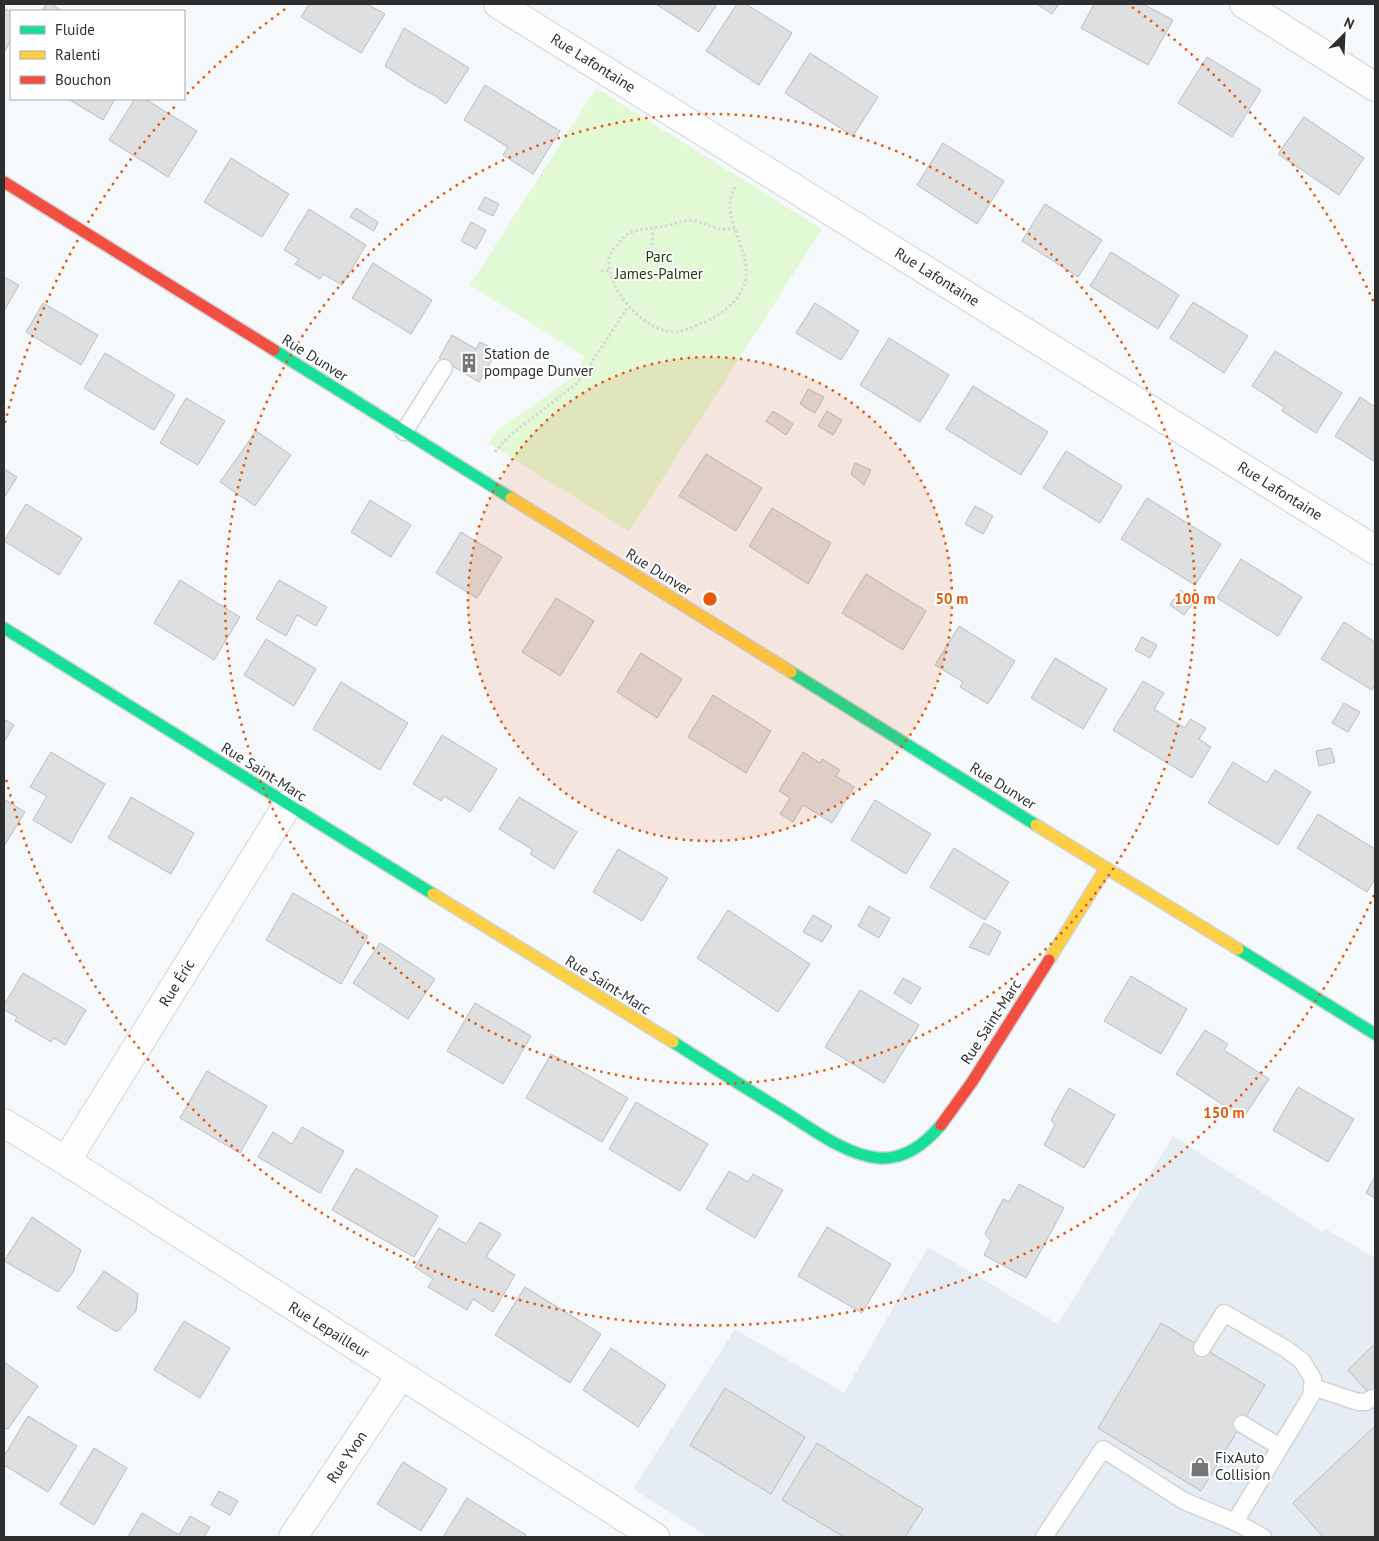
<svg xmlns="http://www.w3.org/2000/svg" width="1379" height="1541" viewBox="0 0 1379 1541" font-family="'PT Sans',sans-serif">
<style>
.built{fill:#e5ecf3}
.green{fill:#e1f9d5}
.building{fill:#dedfe0;stroke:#bcbdbf}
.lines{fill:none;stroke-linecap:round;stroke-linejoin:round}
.lane-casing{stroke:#d1d4d6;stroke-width:19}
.street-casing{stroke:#d1d4d6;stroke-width:30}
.fast-casing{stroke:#d1d4d6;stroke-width:14}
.slow-casing{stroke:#d1d4d6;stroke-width:14}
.jam-casing{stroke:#d1d4d6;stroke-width:14}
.path{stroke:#d7d8d9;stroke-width:3;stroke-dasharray:2.5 2.5;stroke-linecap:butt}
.lane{stroke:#fefeff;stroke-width:16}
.street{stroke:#fefeff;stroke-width:28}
.fast{stroke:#16e098;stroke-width:11}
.slow{stroke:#ffcf43;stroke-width:11}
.jam{stroke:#f24e42;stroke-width:11}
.ring{fill:none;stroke:#e8590c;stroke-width:2.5;stroke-dasharray:2.5 5}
.labels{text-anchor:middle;stroke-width:4;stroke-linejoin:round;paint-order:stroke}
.street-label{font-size:15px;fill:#2c2e30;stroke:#fff}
.park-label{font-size:15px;fill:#1d3904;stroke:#fff}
.poi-label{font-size:15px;fill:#2c2e30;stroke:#fff;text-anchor:start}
.centre{fill:#e8590c;stroke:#fff;stroke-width:2.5}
.ring-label{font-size:15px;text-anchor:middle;font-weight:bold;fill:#e8590c;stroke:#fff;stroke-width:4;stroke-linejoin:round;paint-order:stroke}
</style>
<rect width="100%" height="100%" fill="#f6f9fc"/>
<polygon class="built" points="1173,1136 1323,1232 1326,1229 1375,1258 1375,1537 708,1537 633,1489 735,1329 844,1393 928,1247 1058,1324"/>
<polygon class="green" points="596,88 822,229 629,531 488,443 498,430 569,380 585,357 470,285"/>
<g class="building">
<polygon points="46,4 52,4 61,11 42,11"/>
<polygon points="309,4 367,4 385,14 361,53 301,17"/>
<polygon points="656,4 717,4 699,32"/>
<polygon points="737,4 746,4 792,33 759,85 706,51"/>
<polygon points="1037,4 1059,4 1052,14"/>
<polygon points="1094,4 1143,4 1173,20 1148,65 1081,28"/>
<polygon points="4,8 11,12 11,40 4,53"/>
<polygon points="404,28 469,68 446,104 434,95 418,87 385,66"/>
<polygon points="810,53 878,97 853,136 785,93"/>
<polygon points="1207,57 1261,90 1232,137 1178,103"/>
<polygon points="485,85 560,131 533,174 503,155 508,147 464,120"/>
<polygon points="68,99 115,99 103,120"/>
<polygon points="135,99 145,99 197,131 168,177 109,140"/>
<polygon points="1304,117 1364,158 1339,195 1278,154"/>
<polygon points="943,143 1004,181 977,224 917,185"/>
<polygon points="231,158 289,194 262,237 204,202"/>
<polygon points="485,197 499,204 493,216 478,209"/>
<polygon points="1045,204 1102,240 1078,277 1022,241"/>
<polygon points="356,208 378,222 374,231 350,217"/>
<polygon points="309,209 366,245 342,285 323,274 320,279 295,264 299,259 284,250"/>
<polygon points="471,222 486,230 476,249 461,241"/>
<polygon points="1111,252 1179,295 1158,329 1090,286"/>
<polygon points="373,263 432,300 411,334 352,298"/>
<polygon points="4,277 19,285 4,311"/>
<polygon points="1193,302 1248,336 1224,373 1170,338"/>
<polygon points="43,303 98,335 81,365 26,332"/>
<polygon points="815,303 859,331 841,360 796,333"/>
<polygon points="452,335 476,349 480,342 497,351 479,382 439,358"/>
<polygon points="889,338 949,375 920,422 860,385"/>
<polygon points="1275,351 1342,393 1316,433 1282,411 1284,407 1252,386"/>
<polygon points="105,353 175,395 154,430 84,388"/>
<polygon points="973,386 1048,432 1021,475 946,429"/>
<polygon points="808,389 824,397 815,413 800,404"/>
<polygon points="1360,397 1375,407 1375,462 1335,436"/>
<polygon points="186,398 225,421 198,465 160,443"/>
<polygon points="773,411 793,424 786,435 766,421"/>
<polygon points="827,411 842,420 833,435 818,426"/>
<polygon points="256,431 291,455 255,506 220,482"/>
<polygon points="1066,451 1122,486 1100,523 1043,488"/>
<polygon points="706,454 762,488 736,531 679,496"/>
<polygon points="855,463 871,470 864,485 851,474"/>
<polygon points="4,469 17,477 4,498"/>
<polygon points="1147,498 1221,544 1195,585 1121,539"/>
<polygon points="370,500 411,525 391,557 351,532"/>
<polygon points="26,504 82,538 59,575 4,541"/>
<polygon points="975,506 993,516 983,534 965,524"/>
<polygon points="772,508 831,543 808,584 749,546"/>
<polygon points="461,532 502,557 477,598 436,573"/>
<polygon points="1241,559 1302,597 1278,636 1217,598"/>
<polygon points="866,574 926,611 903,650 842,613"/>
<polygon points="180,580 240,617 214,660 154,623"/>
<polygon points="279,580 327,607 316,626 297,615 286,636 256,619"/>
<polygon points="1180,590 1195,600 1184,615 1170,605"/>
<polygon points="556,598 594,621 560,676 522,652"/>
<polygon points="1344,622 1375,642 1375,684 1372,690 1321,659"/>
<polygon points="959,626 1015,661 988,704 960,687 963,682 935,665"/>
<polygon points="1142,637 1157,645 1150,658 1135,650"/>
<polygon points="266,639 316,669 294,706 244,675"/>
<polygon points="641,653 682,679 657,718 617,692"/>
<polygon points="1055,658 1107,689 1083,729 1031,698"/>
<polygon points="1143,681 1164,693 1154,709 1185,728 1190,719 1206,728 1199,739 1211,747 1192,778 1113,730"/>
<polygon points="341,682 408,723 380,770 313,729"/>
<polygon points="713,695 771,731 746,773 688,737"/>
<polygon points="1344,703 1360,712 1348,732 1332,723"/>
<polygon points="4,719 14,725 4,742"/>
<polygon points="442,735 497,769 470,812 444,796 441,801 413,784"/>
<polygon points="1331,748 1335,762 1319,766 1316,751"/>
<polygon points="51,752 105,784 71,843 33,820 47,796 30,787"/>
<polygon points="803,752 820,763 822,759 840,770 836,776 854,787 832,823 803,805 793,822 780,814 790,798 779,791"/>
<polygon points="1233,762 1267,783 1275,770 1311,792 1278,845 1208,803"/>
<polygon points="131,797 194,833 171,874 108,838"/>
<polygon points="519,797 577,832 554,869 530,854 533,850 499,829"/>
<polygon points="4,799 25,812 4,846"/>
<polygon points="875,800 931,834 906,874 851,840"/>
<polygon points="1318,814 1375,849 1375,879 1367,892 1297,848"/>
<polygon points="954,848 1009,882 985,920 930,887"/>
<polygon points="618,849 668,878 642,921 593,892"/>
<polygon points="293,893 368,936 341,984 266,940"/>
<polygon points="869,906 890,918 879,938 858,926"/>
<polygon points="728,910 810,964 778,1012 697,958"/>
<polygon points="813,915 832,926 822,942 803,932"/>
<polygon points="984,923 1001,932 989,955 969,947"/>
<polygon points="380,943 435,979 408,1019 353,983"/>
<polygon points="23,973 86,1010 65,1045 54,1038 51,1042 15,1021 17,1017 4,1010 4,1005"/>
<polygon points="1131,976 1187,1009 1161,1054 1104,1021"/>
<polygon points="903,978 921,988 911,1004 894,993"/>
<polygon points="860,990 919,1025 884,1083 825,1047"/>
<polygon points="475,1003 531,1036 503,1084 447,1051"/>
<polygon points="1205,1030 1228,1044 1224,1050 1269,1079 1243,1118 1176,1074"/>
<polygon points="551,1054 628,1098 602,1142 526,1098"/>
<polygon points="207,1071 267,1106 240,1153 180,1118"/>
<polygon points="1298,1087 1354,1119 1328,1162 1273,1130"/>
<polygon points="1069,1088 1115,1115 1084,1168 1044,1145 1055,1125 1051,1120"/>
<polygon points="636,1102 708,1144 680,1191 609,1149"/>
<polygon points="302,1127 344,1151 320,1193 258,1157 273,1132 292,1144"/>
<polygon points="356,1168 438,1216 414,1257 332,1210"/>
<polygon points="729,1171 748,1182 753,1174 783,1190 755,1238 706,1209"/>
<polygon points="1375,1176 1375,1198 1366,1193"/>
<polygon points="1019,1184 1064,1208 1026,1278 984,1255 991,1241 985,1234 1003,1199 1009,1202"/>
<polygon points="32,1217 81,1250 73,1272 58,1292 4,1261"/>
<polygon points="480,1222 501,1234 486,1257 515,1275 493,1312 473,1299 467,1310 428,1287 433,1279 415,1267 439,1228 466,1244"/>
<polygon points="827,1227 891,1264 862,1313 798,1276"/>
<polygon points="104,1271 138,1294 136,1311 117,1332 77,1308"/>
<polygon points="525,1287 601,1334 570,1383 495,1335"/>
<polygon points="184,1321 230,1348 200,1398 154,1370"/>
<polygon points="1161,1323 1265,1385 1201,1491 1098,1428"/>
<polygon points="1375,1344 1375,1400 1348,1370"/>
<polygon points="611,1348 666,1385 638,1427 583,1390"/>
<polygon points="4,1362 38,1386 8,1429 4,1428"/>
<polygon points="725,1388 805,1437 771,1494 690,1445"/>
<polygon points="28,1416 77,1446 48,1492 4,1465 4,1456"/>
<polygon points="1375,1426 1375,1537 1323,1537 1293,1503"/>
<polygon points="817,1443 923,1509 905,1537 844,1537 782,1500"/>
<polygon points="94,1448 127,1468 94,1525 60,1504"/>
<polygon points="403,1462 447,1489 421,1531 377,1504"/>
<polygon points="219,1491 238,1501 230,1515 211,1505"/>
<polygon points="467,1498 526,1535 525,1537 443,1537"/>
<polygon points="142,1513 179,1535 190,1516 210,1527 204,1537 128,1537"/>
</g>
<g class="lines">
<defs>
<g id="lane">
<polyline points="404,432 444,368"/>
<polyline points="1202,1348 1224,1313 1286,1349 1302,1361 1313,1379 1311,1396 1235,1522"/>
<polyline points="1313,1387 1358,1402 1365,1402 1373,1398"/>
<polyline points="1242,1424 1280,1447"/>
<polyline points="1044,1537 1103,1449 1184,1501 1235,1522 1263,1537"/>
</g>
<g id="street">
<polyline points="498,4 1375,550"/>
<polyline points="1244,4 1375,87"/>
<polyline points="4,1123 66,1161 655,1537"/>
<polyline points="66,1161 288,804"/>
<polyline points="293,1537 401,1375"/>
</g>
<g id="fast">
<polyline points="274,350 511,498"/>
<polyline points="4,628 433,894"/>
<polyline points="791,672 1036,825"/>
<polyline points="1238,949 1375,1034"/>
<path d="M673,1042C709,1065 744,1087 780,1109C808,1126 846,1156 879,1158C905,1160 925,1144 941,1125"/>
</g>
<g id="slow">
<polyline points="511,498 791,672"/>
<polyline points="1036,825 1238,949"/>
<polyline points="433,894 673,1042"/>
<polyline points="1049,960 1106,868"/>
</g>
<g id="jam">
<polyline points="4,182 274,350"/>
<polyline points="941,1125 972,1082 1049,960"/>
</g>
</defs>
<use href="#lane" class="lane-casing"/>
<use href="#street" class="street-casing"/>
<use href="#fast" class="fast-casing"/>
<use href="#slow" class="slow-casing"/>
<use href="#jam" class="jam-casing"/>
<g class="path">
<path d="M735,187C715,222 764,258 739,295C730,308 715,319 700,324C692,327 681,333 671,332C642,328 607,290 609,260C609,254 614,248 618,244C622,239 626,234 632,232C643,228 655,228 666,226C676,224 684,219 695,221C711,226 718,231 735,228"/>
<polyline points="652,245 653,228"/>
<polyline points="601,271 610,270"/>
<polyline points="495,452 508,437 576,384 588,368 628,307"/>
<polyline points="1212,1473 1231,1484"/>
</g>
<use href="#lane" class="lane"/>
<use href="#street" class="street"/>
<use href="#fast" class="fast"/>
<use href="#slow" class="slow"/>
<use href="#jam" class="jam"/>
</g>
<circle cx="710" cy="599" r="242" fill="#e8590c" fill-opacity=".12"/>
<g class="ring">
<circle cx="710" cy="599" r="242"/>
<circle cx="710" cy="599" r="485"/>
<path d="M1374 895A727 727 0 0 1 5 775M5 423A727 727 0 0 1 178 103M187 94A727 727 0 0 1 288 7M1132 7A727 727 0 0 1 1374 303"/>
</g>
<defs>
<symbol id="building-bare" viewBox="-9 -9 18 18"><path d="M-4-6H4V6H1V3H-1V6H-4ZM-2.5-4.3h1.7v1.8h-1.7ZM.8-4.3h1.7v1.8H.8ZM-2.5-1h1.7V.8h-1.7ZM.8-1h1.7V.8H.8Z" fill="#737577" stroke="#fff" stroke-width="2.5" paint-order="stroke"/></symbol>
<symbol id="shop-bare" viewBox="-9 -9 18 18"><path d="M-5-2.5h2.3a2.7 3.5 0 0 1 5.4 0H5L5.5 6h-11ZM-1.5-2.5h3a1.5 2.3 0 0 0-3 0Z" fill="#737577" stroke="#fff" stroke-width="2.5" paint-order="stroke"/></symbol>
</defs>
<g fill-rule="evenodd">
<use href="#building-bare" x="455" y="349" width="28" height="28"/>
<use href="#shop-bare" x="1186" y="1453" width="28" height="28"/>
</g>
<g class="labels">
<g class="street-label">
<text transform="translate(593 63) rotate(32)" y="5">Rue Lafontaine</text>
<text transform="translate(937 277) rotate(32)" y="5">Rue Lafontaine</text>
<text transform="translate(315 358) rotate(32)" y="5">Rue Dunver</text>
<text transform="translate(1280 491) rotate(32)" y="5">Rue Lafontaine</text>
<text transform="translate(659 572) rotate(32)" y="5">Rue Dunver</text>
<text transform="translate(264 772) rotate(32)" y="5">Rue Saint-Marc</text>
<text transform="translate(1003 786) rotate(32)" y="5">Rue Dunver</text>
<text transform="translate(177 983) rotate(-58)" y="5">Rue Éric</text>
<text transform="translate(608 985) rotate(32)" y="5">Rue Saint-Marc</text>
<text transform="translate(991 1022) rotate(-57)" y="5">Rue Saint-Marc</text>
<text transform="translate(329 1330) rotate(32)" y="5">Rue Lepailleur</text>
<text transform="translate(347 1457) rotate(-56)" y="5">Rue Yvon</text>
</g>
<g class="park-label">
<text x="659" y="262">Parc<tspan x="659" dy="17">James-Palmer</tspan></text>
</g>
<g class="poi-label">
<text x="484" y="359">Station de<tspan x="484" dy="17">pompage Dunver</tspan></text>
<text x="1215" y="1463">FixAuto<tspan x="1215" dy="17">Collision</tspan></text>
</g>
</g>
<circle cx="710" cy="599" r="8" class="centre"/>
<g class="ring-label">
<text x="952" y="604">50 m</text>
<text x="1195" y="604">100 m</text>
<text x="1224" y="1118">150 m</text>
</g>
<rect width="1379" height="1541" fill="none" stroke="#2c2e30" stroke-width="10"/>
<rect x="10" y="10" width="175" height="90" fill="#ffffff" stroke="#ababac"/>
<rect x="20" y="26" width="25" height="8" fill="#16e098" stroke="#ababac"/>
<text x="55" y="35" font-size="15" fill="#2c2e30">Fluide</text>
<rect x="20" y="51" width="25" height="8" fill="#ffcf43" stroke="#ababac"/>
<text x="55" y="60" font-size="15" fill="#2c2e30">Ralenti</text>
<rect x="20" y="76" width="25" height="8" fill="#f24e42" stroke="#ababac"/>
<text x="55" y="85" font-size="15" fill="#2c2e30">Bouchon</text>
<g transform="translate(1344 35) rotate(24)" stroke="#ffffff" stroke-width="4" paint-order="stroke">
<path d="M0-4L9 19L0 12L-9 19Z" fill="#2c2e30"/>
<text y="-8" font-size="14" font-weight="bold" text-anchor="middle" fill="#2c2e30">N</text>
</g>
</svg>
